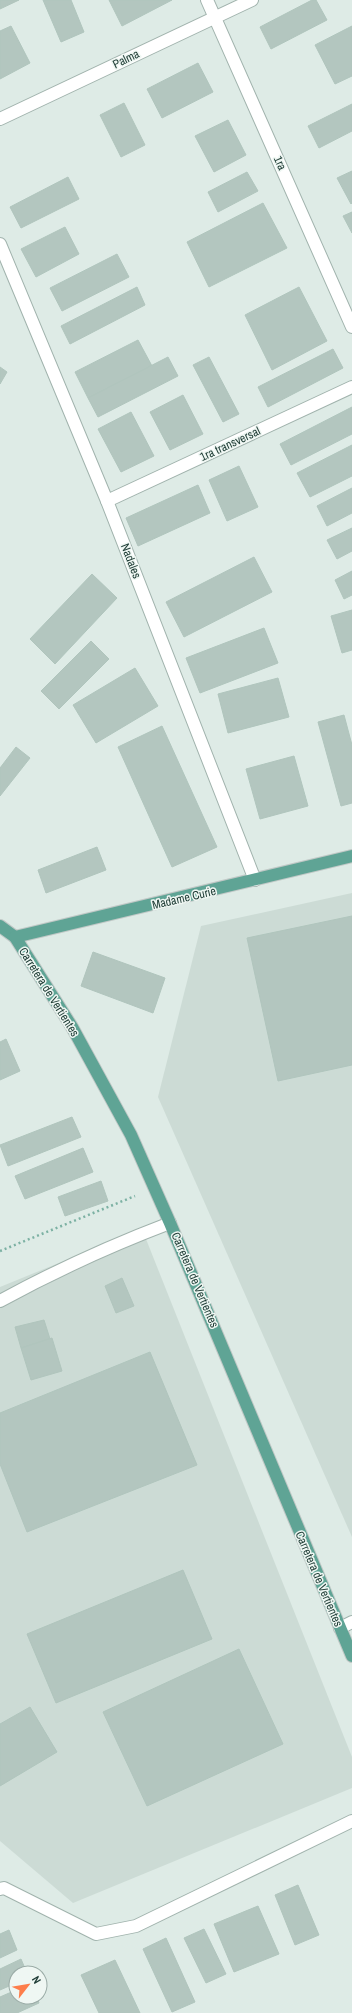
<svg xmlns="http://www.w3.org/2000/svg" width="352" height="2013" viewBox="0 0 352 2013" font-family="'Archivo Narrow',sans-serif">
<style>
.built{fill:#ccdbd5}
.building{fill:#b3c6bf;stroke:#b0c5bd}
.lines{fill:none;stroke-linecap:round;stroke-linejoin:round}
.minor-casing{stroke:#a1b3ad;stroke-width:14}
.major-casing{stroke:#c0c8c6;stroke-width:14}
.path{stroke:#7cb1a3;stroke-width:2.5;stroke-dasharray:2 3;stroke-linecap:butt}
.minor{stroke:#fff;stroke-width:12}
.major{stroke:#5fa495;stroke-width:12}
.labels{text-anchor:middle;stroke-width:3;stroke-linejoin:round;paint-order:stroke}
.street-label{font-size:12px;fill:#1e3c35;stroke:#eff7f3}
</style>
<rect width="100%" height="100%" fill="#deebe6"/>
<g class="built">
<polygon points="352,893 352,1537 158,1097 201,926"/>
<polygon points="142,1229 352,1757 352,1788 73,1903 0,1841 0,1287"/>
</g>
<g class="building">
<polygon points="0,0 19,0 0,9"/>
<polygon points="43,0 71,0 84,32 61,42"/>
<polygon points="109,0 172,0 122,26"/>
<polygon points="312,0 316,0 327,20 271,49 260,27"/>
<polygon points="11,26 30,63 0,79 0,31"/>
<polygon points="352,26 352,76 335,84 315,45"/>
<polygon points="198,63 213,92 162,118 147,89"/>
<polygon points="124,103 145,145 121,157 100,115"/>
<polygon points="352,104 352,131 319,148 308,126"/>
<polygon points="228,120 246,155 214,172 195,136"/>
<polygon points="352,171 352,203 351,204 337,178"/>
<polygon points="247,172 258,191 218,212 208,192"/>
<polygon points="68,177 79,199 21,228 10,207"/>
<polygon points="263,203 287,248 209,287 187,242"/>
<polygon points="352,212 352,233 343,216"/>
<polygon points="65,227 79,254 36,277 21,249"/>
<polygon points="117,254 129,277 62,311 50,288"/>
<polygon points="137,287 145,305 70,344 61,326"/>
<polygon points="299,287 327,341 272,370 245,315"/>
<polygon points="138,340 152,366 88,398 75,372"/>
<polygon points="333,349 343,368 268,407 258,387"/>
<polygon points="168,357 178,376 98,417 88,398"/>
<polygon points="209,357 239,414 223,422 193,365"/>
<polygon points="0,367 7,372 0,384"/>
<polygon points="183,395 203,434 170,450 150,412"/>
<polygon points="352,407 352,434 291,465 280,444"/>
<polygon points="131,412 154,456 121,472 98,429"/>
<polygon points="352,445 352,476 310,497 297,473"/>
<polygon points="239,466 258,507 227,521 209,480"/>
<polygon points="198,485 210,513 138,546 126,518"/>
<polygon points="352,488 352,513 327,526 317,506"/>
<polygon points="352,528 352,551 337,559 327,540"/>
<polygon points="254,557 272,592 184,637 166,602"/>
<polygon points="352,571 352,595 344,599 335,580"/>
<polygon points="92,574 117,598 55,664 30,639"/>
<polygon points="352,610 352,650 342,653 331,616"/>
<polygon points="264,628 278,663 200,693 186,658"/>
<polygon points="91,641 109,659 59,709 41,691"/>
<polygon points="135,668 158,706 96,743 73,705"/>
<polygon points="278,678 289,717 228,733 218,694"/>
<polygon points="344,715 352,745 352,803 341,806 318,722"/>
<polygon points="162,726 217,847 172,867 118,747"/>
<polygon points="16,747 30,758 0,796 0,768"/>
<polygon points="294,756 308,806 260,819 246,769"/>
<polygon points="97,847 106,870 46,893 38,870"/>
<polygon points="352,916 352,1065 278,1081 247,938"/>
<polygon points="93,952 165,978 153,1013 81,986"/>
<polygon points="6,1039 20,1071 0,1080 0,1042"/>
<polygon points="72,1117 81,1137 8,1166 0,1145"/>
<polygon points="83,1148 93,1172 25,1199 15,1176"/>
<polygon points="101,1181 108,1201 65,1216 58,1197"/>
<polygon points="122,1278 134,1306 116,1313 105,1286"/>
<polygon points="44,1320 50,1339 21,1348 15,1327"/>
<polygon points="52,1338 62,1371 31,1380 21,1348"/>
<polygon points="150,1352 197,1465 27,1532 0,1464 0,1413"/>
<polygon points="183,1570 212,1639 56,1703 27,1634"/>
<polygon points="239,1649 283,1744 147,1806 103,1712"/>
<polygon points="30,1707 57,1752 0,1786 0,1724"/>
<polygon points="298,1885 319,1935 295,1945 275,1895"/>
<polygon points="258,1906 279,1954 234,1972 214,1924"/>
<polygon points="204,1929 226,1974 206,1983 184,1938"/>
<polygon points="9,1930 17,1950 0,1958 0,1934"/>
<polygon points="166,1938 195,2002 172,2012 143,1949"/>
<polygon points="21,1959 27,1973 16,1973 16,1983 0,1990 0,1969"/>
<polygon points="115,1960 140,2013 99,2013 81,1975"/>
<polygon points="16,1990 16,1997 37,1997 39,2003 17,2013 0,2013 0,1997"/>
</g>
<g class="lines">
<defs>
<g id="minor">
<polyline points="207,0 352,327"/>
<polyline points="0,119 252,0"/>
<polyline points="0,244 107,501 255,880"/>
<polyline points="107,501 352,387"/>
<path d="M0,1301C55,1271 112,1245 170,1223"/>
<polyline points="340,1628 352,1622"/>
<polyline points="0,1889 4,1888 96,1934 136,1926 352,1821"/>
</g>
<g id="major">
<polyline points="0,926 15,937 72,1027 131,1135 170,1223 352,1656"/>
<polyline points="15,937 352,856"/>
</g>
</defs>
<use href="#minor" class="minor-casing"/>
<use href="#major" class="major-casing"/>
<polyline class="path" points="0,1251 135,1196"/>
<use href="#minor" class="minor"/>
<use href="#major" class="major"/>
</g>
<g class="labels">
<g class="street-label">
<text transform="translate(126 59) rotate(-26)" y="4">Palma</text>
<text transform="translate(280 163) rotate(66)" y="4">1ra</text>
<text transform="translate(230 444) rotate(-25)" y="4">1ra transversal</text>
<text transform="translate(131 561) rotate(69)" y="4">Nadales</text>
<text transform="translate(184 898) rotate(-13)" y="4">Madame Curie</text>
<text transform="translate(49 992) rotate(58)" y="4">Carretera de Vertientes</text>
<text transform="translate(195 1280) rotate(67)" y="4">Carretera de Vertientes</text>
<text transform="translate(319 1579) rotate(67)" y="4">Carretera de Vertientes</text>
</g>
</g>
<g transform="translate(28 1985) rotate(59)"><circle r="19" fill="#eff7f3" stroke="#9baca7"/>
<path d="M0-3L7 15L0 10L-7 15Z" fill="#fd7e4b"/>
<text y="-6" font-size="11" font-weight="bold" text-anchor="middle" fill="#1e3c35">N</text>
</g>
</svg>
